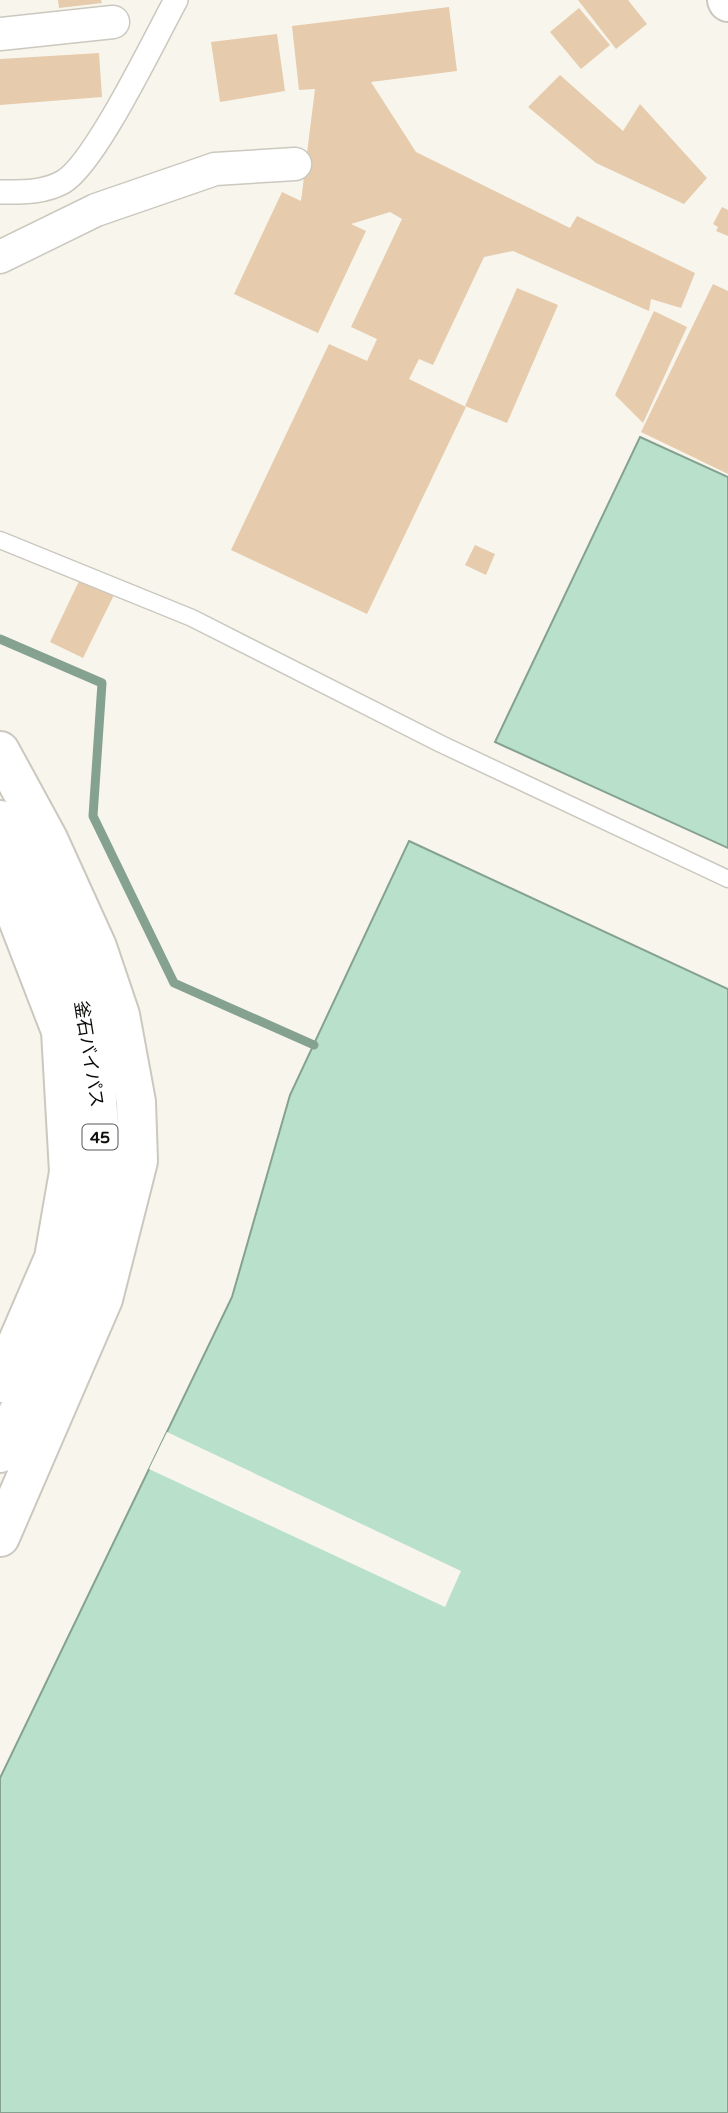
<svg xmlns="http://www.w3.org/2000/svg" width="728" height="2113" viewBox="0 0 728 2113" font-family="'Varela Round','Noto Sans JP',sans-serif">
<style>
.water{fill:#b8e0ca;stroke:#85a190;stroke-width:2}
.pier{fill:#f8f6ec}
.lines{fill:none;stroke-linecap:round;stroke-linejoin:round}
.stream{stroke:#85a190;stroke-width:9}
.building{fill:#e6cbad}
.service-casing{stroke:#cac8bf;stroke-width:19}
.pedestrian-casing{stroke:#cac8bf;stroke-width:26}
.minor-casing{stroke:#cac8bf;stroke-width:35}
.tertiary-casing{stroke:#cac8bf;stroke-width:42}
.primary-casing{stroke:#cac8bf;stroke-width:42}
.trunk-casing{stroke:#cac8bf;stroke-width:42}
.service{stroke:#fff;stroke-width:16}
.pedestrian{stroke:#fff;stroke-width:23}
.minor{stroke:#fff;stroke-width:32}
.tertiary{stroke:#fff;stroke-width:38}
.primary{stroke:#fff;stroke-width:38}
.trunk{stroke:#fff;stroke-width:38}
.labels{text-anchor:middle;stroke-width:6;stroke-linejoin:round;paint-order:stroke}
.shield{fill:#fff;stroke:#565654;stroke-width:2}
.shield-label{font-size:16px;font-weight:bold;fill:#0d0d0a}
.street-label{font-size:18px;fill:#0d0d0a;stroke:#fff}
</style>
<rect width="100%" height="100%" fill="#f8f6ec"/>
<g class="water">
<polygon points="640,437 728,477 728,848 495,742"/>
<polygon points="409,841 728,989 728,2113 0,2113 0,1778 232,1297 290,1095"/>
</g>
<polygon class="pier" points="167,1432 461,1571 445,1607 149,1469"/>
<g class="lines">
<polyline class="stream" points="0,639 102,683 93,816 174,983 314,1045"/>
</g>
<g class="building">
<polygon points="58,0 101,0 102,3 59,8"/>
<polygon points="578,0 628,0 647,24 616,49"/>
<polygon points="449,7 457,71 371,82 416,152 570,228 577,216 695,273 681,308 651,299 649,311 513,251 484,257 433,365 419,359 409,379 466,407 367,614 231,550 329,344 367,361 377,339 351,327 402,219 390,212 351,224 366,231 318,333 234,294 282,192 301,201 315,89 299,90 292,26"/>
<polygon points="579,8 610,45 581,69 550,32"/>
<polygon points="277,34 285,91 220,102 211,42"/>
<polygon points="99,53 102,97 0,105 0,59"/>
<polygon points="560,75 623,131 640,104 707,178 684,204 596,163 528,107"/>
<polygon points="722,207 728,210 728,236 716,231 718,227 713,224"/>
<polygon points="713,284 728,291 728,474 641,432"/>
<polygon points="517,288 558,305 507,423 465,406"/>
<polygon points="654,311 687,327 643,423 615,395"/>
<polygon points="475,545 495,554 486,575 465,565"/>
<polygon points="80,579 114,595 83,658 50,642"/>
</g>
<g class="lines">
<defs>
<polyline id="service" points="0,540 192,618 441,744 728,879"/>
<path id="pedestrian" d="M0,192C22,192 43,193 63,182C95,164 155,38 176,0"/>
<g id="minor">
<polyline points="0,34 113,22"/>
<polyline points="0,257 96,210 215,169 295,164"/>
</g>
<g id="tertiary">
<polyline points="0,751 48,839 97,947 120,1015 136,1102 138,1161 103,1299 0,1537"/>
<polyline points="0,873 61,1031 69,1172 54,1258 0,1383"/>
</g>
<polyline id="primary" points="727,0 728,2"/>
<polyline id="trunk" points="0,820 80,993 95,1075 102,1163 75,1285 0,1453"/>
</defs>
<use href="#service" class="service-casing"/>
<use href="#pedestrian" class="pedestrian-casing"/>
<use href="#minor" class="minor-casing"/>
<use href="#tertiary" class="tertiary-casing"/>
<use href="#primary" class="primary-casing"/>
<use href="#trunk" class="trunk-casing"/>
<use href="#service" class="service"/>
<use href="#pedestrian" class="pedestrian"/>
<use href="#minor" class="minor"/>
<use href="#tertiary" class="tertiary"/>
<use href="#primary" class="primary"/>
<use href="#trunk" class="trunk"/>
</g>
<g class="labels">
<rect class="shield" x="82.5" y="1124.5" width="35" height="25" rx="5"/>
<g class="shield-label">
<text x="100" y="1143">45</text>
</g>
<g class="street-label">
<text transform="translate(89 1054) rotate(81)" y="6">釜石バイパス</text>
</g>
</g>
</svg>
